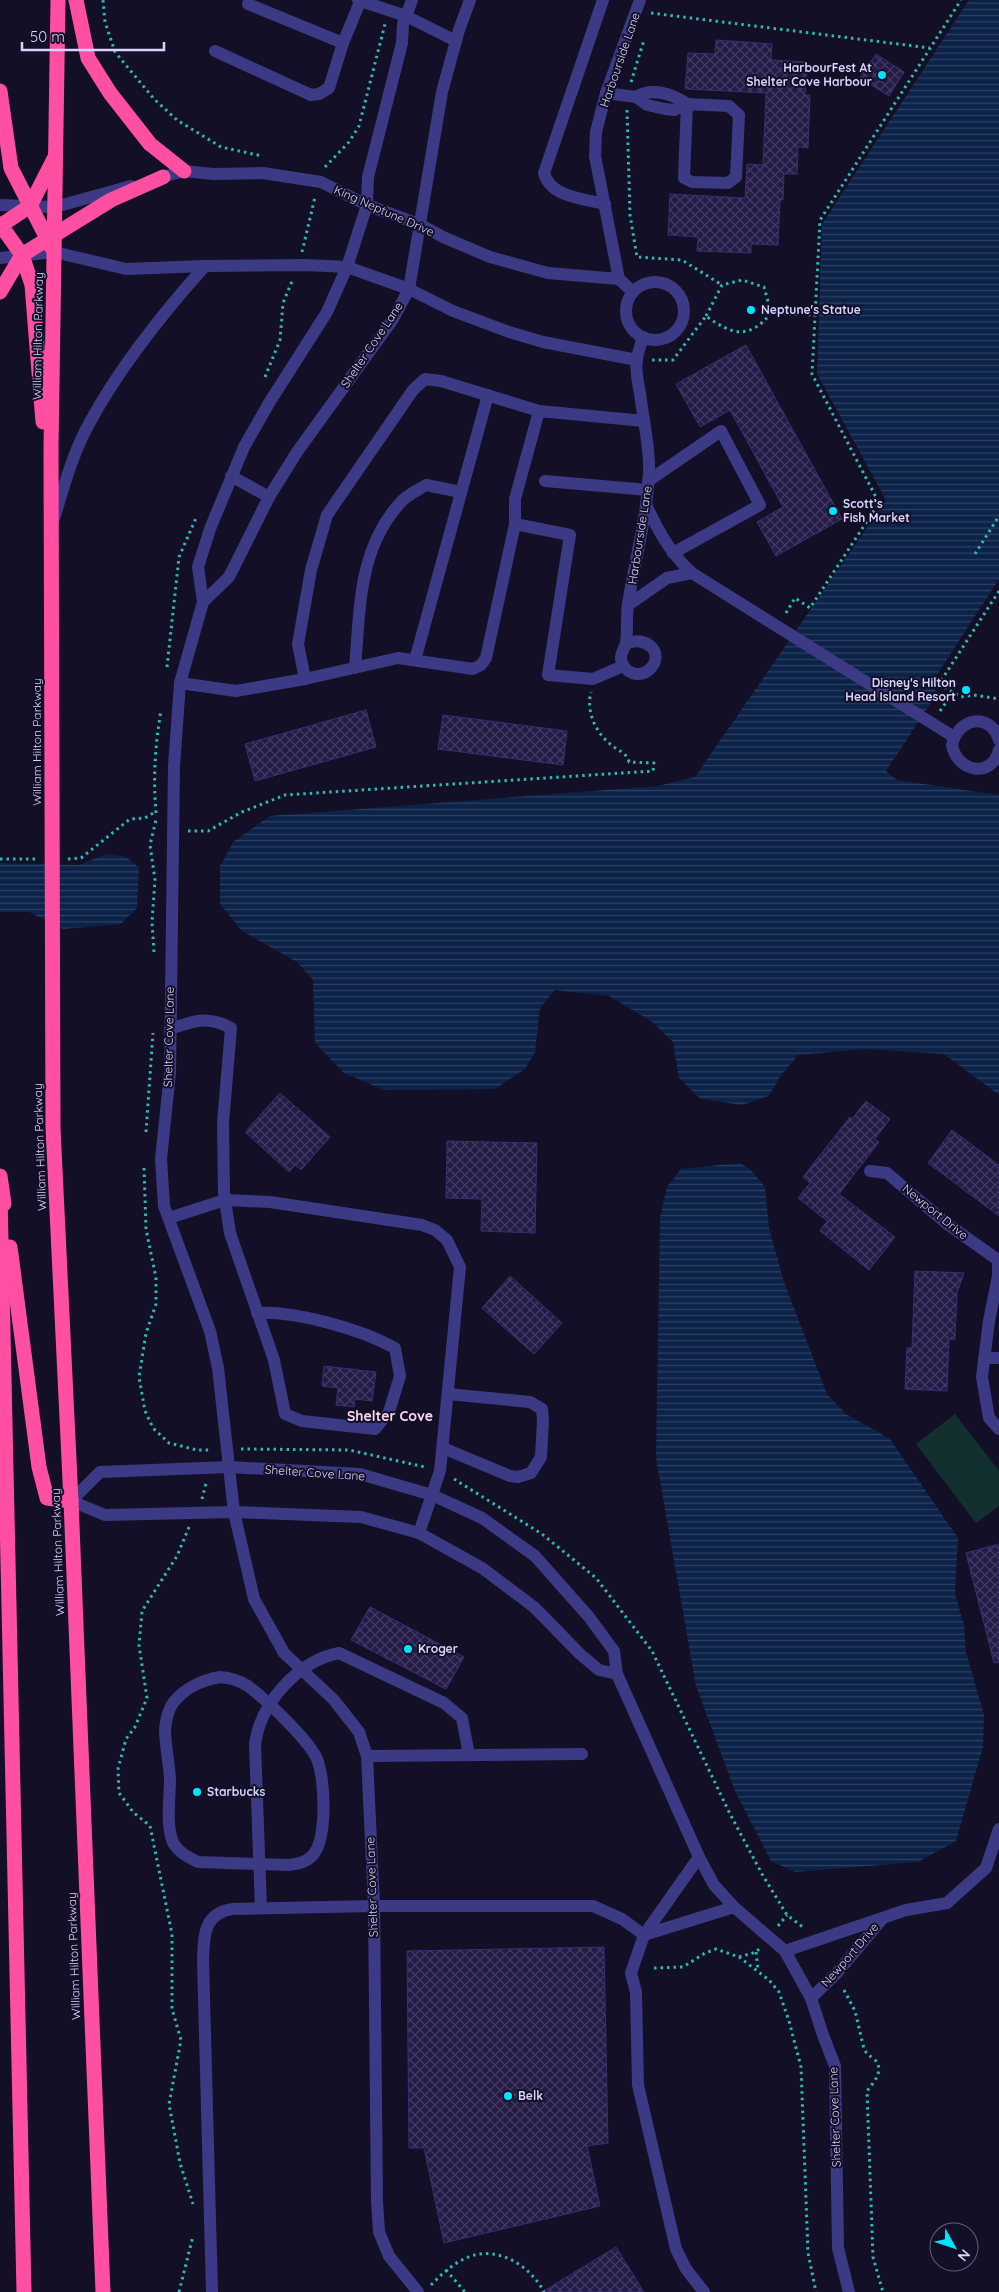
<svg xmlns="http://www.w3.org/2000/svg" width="999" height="2292" viewBox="0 0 999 2292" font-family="Quicksand,sans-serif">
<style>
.grass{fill:#12302f}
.water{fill:url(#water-rules)}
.building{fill:url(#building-cross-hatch);stroke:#3b2d73}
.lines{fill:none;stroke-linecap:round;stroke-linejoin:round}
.path{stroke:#2fb8b0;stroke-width:3;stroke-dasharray:2.5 4;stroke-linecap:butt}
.minor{stroke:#3d3a85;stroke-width:12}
.highway{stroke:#ff4fa3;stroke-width:15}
.poi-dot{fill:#00e5ff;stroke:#130f26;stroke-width:2}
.labels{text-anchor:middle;stroke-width:4;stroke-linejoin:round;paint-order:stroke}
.street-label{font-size:12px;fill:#d9d4ff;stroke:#130f26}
.poi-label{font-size:12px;font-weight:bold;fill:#d9d4ff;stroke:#130f26;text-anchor:start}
.neighbourhood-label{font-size:14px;font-weight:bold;fill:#ffd6f0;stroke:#130f26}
</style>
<defs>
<pattern id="water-rules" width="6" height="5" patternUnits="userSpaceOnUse" patternTransform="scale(1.25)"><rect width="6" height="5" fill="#0c2248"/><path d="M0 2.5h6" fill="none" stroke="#2f4163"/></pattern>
<pattern id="building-cross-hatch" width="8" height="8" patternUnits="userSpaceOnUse" patternTransform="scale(1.25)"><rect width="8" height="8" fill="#241b47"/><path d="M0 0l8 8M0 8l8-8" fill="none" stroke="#433b63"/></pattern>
</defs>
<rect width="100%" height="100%" fill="#130f26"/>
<polygon class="grass" points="955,1414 999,1471 999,1506 976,1523 916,1444"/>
<g class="water">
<polygon points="969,0 999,0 999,579 929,687 938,692 886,771 897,780 999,795 999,1095 944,1054 865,1049 798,1055 779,1078 769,1096 742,1105 701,1099 679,1078 673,1042 651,1021 609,996 555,990 540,1008 535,1052 525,1069 495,1089 384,1090 344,1073 315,1043 313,980 297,962 242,931 220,904 220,866 234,841 270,816 658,786 695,777 886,500 817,374 822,224"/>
<polygon points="106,854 126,857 139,868 137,908 121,924 63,929 29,912 0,912 0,863 79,865"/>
<polygon points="740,1163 751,1170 765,1187 769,1228 784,1282 827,1394 846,1414 890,1439 958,1538 955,1594 964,1625 966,1652 984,1715 983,1747 956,1841 918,1862 795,1872 771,1861 735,1791 696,1686 656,1458 660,1217 667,1187 681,1169"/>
</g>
<g class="building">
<polygon points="716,40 772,44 771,60 807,62 805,95 810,95 808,148 798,147 797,174 784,174 783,200 780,200 778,245 751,244 751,253 697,251 698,237 668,235 670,194 745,198 747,164 763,165 766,93 685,89 688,53 715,54"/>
<polygon points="876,54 904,72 889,96 860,78"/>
<polygon points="746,345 842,519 776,556 757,522 783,507 730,410 700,427 676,384"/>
<polygon points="366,710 376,747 255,781 245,744"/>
<polygon points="443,715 567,731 563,765 438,749"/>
<polygon points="280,1093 330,1137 301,1170 295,1165 289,1172 245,1132"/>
<polygon points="866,1101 890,1119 875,1139 879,1142 839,1194 895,1237 869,1270 820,1231 827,1221 798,1198 810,1183 803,1177 850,1117 852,1119"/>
<polygon points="952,1130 999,1165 999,1216 928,1163"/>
<polygon points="447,1141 537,1143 535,1233 481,1231 482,1199 446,1198"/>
<polygon points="915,1271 964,1273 957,1293 955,1340 949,1339 947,1391 905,1389 907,1348 912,1348"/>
<polygon points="510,1276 562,1323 534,1354 482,1308"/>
<polygon points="324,1366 376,1372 372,1401 355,1399 354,1407 336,1405 338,1388 322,1386"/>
<polygon points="999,1544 999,1662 994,1663 966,1553"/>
<polygon points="370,1607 464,1657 446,1689 351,1640"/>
<polygon points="604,1947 608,2143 587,2146 600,2206 444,2243 424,2148 409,2148 407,1951"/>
<polygon points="616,2247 644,2292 542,2292"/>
</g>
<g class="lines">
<g class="path">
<polyline points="103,0 105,22 115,52 154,99 177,120 221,147 262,156"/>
<polyline points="651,13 930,48"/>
<polyline points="631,82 644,40"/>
<polyline points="627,110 630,215 637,257 682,260 722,285"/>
<polyline points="325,167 349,142 359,126 385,24"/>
<polyline points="302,252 315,197"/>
<polyline points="706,316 722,285 742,280 764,287 771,313"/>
<path d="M652,360H673L706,316C732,335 749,340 771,313L814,315"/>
<polyline points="265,377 280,340 283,303 292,281"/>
<polyline points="975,554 999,516"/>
<polyline points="999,591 939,684 961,697 974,695 999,699"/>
<polyline points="786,613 795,598 810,608 879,503 812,374 820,220 961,0"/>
<polyline points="167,667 179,557 196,518"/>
<polyline points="940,711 953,693"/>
<path d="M156,813C153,777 155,747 161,710"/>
<path d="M188,831H208L242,812L285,795L653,771L654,763L629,762C627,752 616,750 609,743C595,731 586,711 591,692"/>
<polyline points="0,859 37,859"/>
<polyline points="68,859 81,858 130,819 145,818 155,812"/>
<polyline points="154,952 152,922 155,880 150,845 156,820"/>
<polyline points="146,1132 153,1033"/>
<polyline points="144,1168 146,1229 156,1278 156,1304 146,1333 139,1377 145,1411 153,1428 169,1443 197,1450 211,1450"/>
<polyline points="241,1449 349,1450 425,1467"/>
<polyline points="454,1479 542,1534 596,1578 652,1651 730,1814 762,1874 787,1915 804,1928"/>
<polyline points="202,1499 206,1483"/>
<polyline points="189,1527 177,1556 142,1611 139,1645 147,1698 135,1727 126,1739 118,1769 119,1793 133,1812 150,1826 172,1934 172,2009 181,2040 169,2104 180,2163 193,2204"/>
<polyline points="778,1926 787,1915"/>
<polyline points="756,1952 758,1969"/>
<polyline points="739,1957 756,1952 759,1949"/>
<polyline points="654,1968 683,1967 705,1953 716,1949 739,1957 769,1980 779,1992 789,2021 801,2067 808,2253 816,2292"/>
<path d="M844,1990L855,2011L864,2049C867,2054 868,2055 873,2058C886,2069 874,2082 867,2091L873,2257L883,2292"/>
<polyline points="446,2270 465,2292"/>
<path d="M431,2285C441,2275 451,2265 464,2259C495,2243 530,2265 544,2292"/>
<polyline points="179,2292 193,2236"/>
</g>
<g class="minor">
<polyline points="358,0 406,16 456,41"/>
<polyline points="412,0 403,24 402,43 368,177 367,205 347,267 327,312 269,403 244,447 210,529 198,567 203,602 180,683 174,766 170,1073 161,1159 164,1206 210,1331 218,1368 234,1512 254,1599 284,1653 334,1700 359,1732 367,1756 374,1906 377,2201 379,2232 389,2256 418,2292"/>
<path d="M603,0L544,173C550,197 584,199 605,204"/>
<polyline points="248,4 343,43"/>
<polyline points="215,51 311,95 319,94 329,88 343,43 360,2"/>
<polyline points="606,93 636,97 647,105 665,109 674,110 687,104 729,106 739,115 736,177 728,183 692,182 684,178 687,104"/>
<path d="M636,97C652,87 673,94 687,104"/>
<polyline points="155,179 184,171 213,174 263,173 321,182 367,205 421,225 443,237 490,257 548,273 619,279"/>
<polyline points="0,205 55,207 131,186"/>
<polyline points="0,258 54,252 126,269 205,266 306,265 347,267 409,289 453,311 509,332 543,342 637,360"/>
<circle cx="655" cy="311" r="29"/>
<polyline points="633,292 619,279 595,156 596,132 606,93 640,0"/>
<polyline points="231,476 269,497"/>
<polyline points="545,481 648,490"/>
<polyline points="648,481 721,431 760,505 673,553"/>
<path d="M646,505C659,532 670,553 692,573L954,737"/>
<path d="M54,519C64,486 73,452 90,422C121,365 162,314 205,266"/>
<polyline points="515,524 486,658 481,665 473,669 398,658 305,679 298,644 311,570 327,515 413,390 425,379 441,381 539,411"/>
<polyline points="203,602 229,577 269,497 297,452 393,319 409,289 442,92 459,30 470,0"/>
<polyline points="628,605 667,578 692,573"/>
<path d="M626,644C645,634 666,653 650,669C640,679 623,673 621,659C620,652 625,649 626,642C628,630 626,617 628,604C635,560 647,517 649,473C650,446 643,420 640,393C638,383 635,370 637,359C638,352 641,344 643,337"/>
<polyline points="415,660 488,395"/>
<polyline points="623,666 593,679 548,675 570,535 515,524 515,499 539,411 644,421"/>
<path d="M355,668C360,609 358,548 401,502C407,495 418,490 426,485L461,492"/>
<polyline points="180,683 236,691 305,679"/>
<path d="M999,740C991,712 958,717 952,745C957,772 992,779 999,750"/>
<path d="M170,1029C194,1021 208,1015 231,1028L223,1123L224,1193L230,1233L274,1360L285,1414L302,1421L375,1429L389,1412L400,1376L395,1348C360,1329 297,1311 257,1313"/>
<polyline points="870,1171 887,1173 946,1223 998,1260 998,1276 989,1321 982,1377 989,1418 999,1429"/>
<polyline points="169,1218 225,1200 270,1202 422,1225 435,1230 447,1240 460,1267 440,1471 419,1533"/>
<polyline points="984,1358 999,1358"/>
<polyline points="443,1448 510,1476 518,1477 531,1473 541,1457 543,1420 542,1409 530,1402 448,1394"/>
<polyline points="617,1674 599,1670 580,1654 534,1607 482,1568 419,1533 361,1517 234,1512 105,1515 71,1501 100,1472 229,1467 360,1474 432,1495 482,1518 535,1556 589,1617 614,1651 617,1674 699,1857 714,1885 734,1907 785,1951 811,1998 823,2035 835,2066 838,2248 849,2292"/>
<path d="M220,1677C230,1678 239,1680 248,1686C265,1699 309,1740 317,1759C325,1778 328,1840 312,1856C305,1863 297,1864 288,1865L198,1862C189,1858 176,1851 172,1840C166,1821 170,1798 170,1779C169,1762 165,1745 165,1729C166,1720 168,1710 173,1703C184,1688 203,1680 220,1677Z"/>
<polyline points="367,1756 582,1754"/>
<path d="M261,1908L255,1745C260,1703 298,1661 339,1653L444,1703L462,1718L469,1755"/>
<polyline points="644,1935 699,1857"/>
<polyline points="644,1935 734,1907"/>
<polyline points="785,1951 906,1910 947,1903 986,1868 999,1829"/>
<polyline points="811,1998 836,1974 883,1918"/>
<path d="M212,2292L203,1961C204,1936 203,1913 233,1909L374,1906H593L622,1919L644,1935L631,1973L636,1992L638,2085L676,2249L686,2269L704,2292"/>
</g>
<g class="highway">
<polyline points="58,0 51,447 53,1128 71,1501 103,2292"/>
<polyline points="76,0 88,58 110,93 150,144 184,171"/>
<polyline points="0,91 11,168 52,248"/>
<polyline points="0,224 22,255 32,285 43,422"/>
<polyline points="0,226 30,206 54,159"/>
<polyline points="0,292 22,255 111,200 163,177"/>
<polyline points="0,1176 4,1204"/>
<polyline points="0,1195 24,2292"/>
<polyline points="10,1247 39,1467 47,1498 71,1501"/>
</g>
</g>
<g class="poi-dot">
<circle cx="882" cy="75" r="5"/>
<circle cx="751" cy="310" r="5"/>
<circle cx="833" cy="511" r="5"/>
<circle cx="966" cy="690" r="5"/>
<circle cx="408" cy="1649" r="5"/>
<circle cx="197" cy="1792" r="5"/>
<circle cx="508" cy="2096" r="5"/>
</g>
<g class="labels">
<g class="street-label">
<text transform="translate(620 60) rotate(-71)" y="4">Harbourside Lane</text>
<text transform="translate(384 211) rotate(24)" y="4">King Neptune Drive</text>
<text transform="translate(38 336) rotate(-89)" y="4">William Hilton Parkway</text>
<text transform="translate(372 345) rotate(-56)" y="4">Shelter Cove Lane</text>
<text transform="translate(640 535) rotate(-81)" y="4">Harbourside Lane</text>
<text transform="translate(37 742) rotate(-90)" y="4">William Hilton Parkway</text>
<text transform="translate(169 1037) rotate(-89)" y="4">Shelter Cove Lane</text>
<text transform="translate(40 1147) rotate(-92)" y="4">William Hilton Parkway</text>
<text transform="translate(935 1212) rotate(39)" y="4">Newport Drive</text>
<text transform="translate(315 1473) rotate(4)" y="4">Shelter Cove Lane</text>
<text transform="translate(58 1552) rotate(-92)" y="4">William Hilton Parkway</text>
<text transform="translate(372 1887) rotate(-92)" y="4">Shelter Cove Lane</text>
<text transform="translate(850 1955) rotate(-49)" y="4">Newport Drive</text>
<text transform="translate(74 1956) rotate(-92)" y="4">William Hilton Parkway</text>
<text transform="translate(835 2117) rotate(-92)" y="4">Shelter Cove Lane</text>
</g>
<g class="poi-label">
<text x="872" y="72" text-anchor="end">HarbourFest At<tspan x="872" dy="14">Shelter Cove Harbour</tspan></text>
<text x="761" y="314">Neptune's Statue</text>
<text x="843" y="508">Scott’s<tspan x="843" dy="14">Fish Market</tspan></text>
<text x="956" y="687" text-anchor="end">Disney's Hilton<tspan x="956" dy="14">Head Island Resort</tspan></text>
<text x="418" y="1653">Kroger</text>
<text x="207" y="1796">Starbucks</text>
<text x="518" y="2100">Belk</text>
</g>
<g class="neighbourhood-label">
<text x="390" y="1421">Shelter Cove</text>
</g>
</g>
<g transform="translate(954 2247) rotate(130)"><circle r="24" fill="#130f26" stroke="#625e7d"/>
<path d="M0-4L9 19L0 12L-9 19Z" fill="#00e5ff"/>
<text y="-8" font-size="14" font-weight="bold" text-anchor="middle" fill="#d9d4ff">N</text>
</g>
<path d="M22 42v8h142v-8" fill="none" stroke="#d9d4ff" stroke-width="2.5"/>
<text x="30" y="42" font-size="15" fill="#d9d4ff" stroke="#130f26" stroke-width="4" paint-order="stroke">50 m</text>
</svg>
